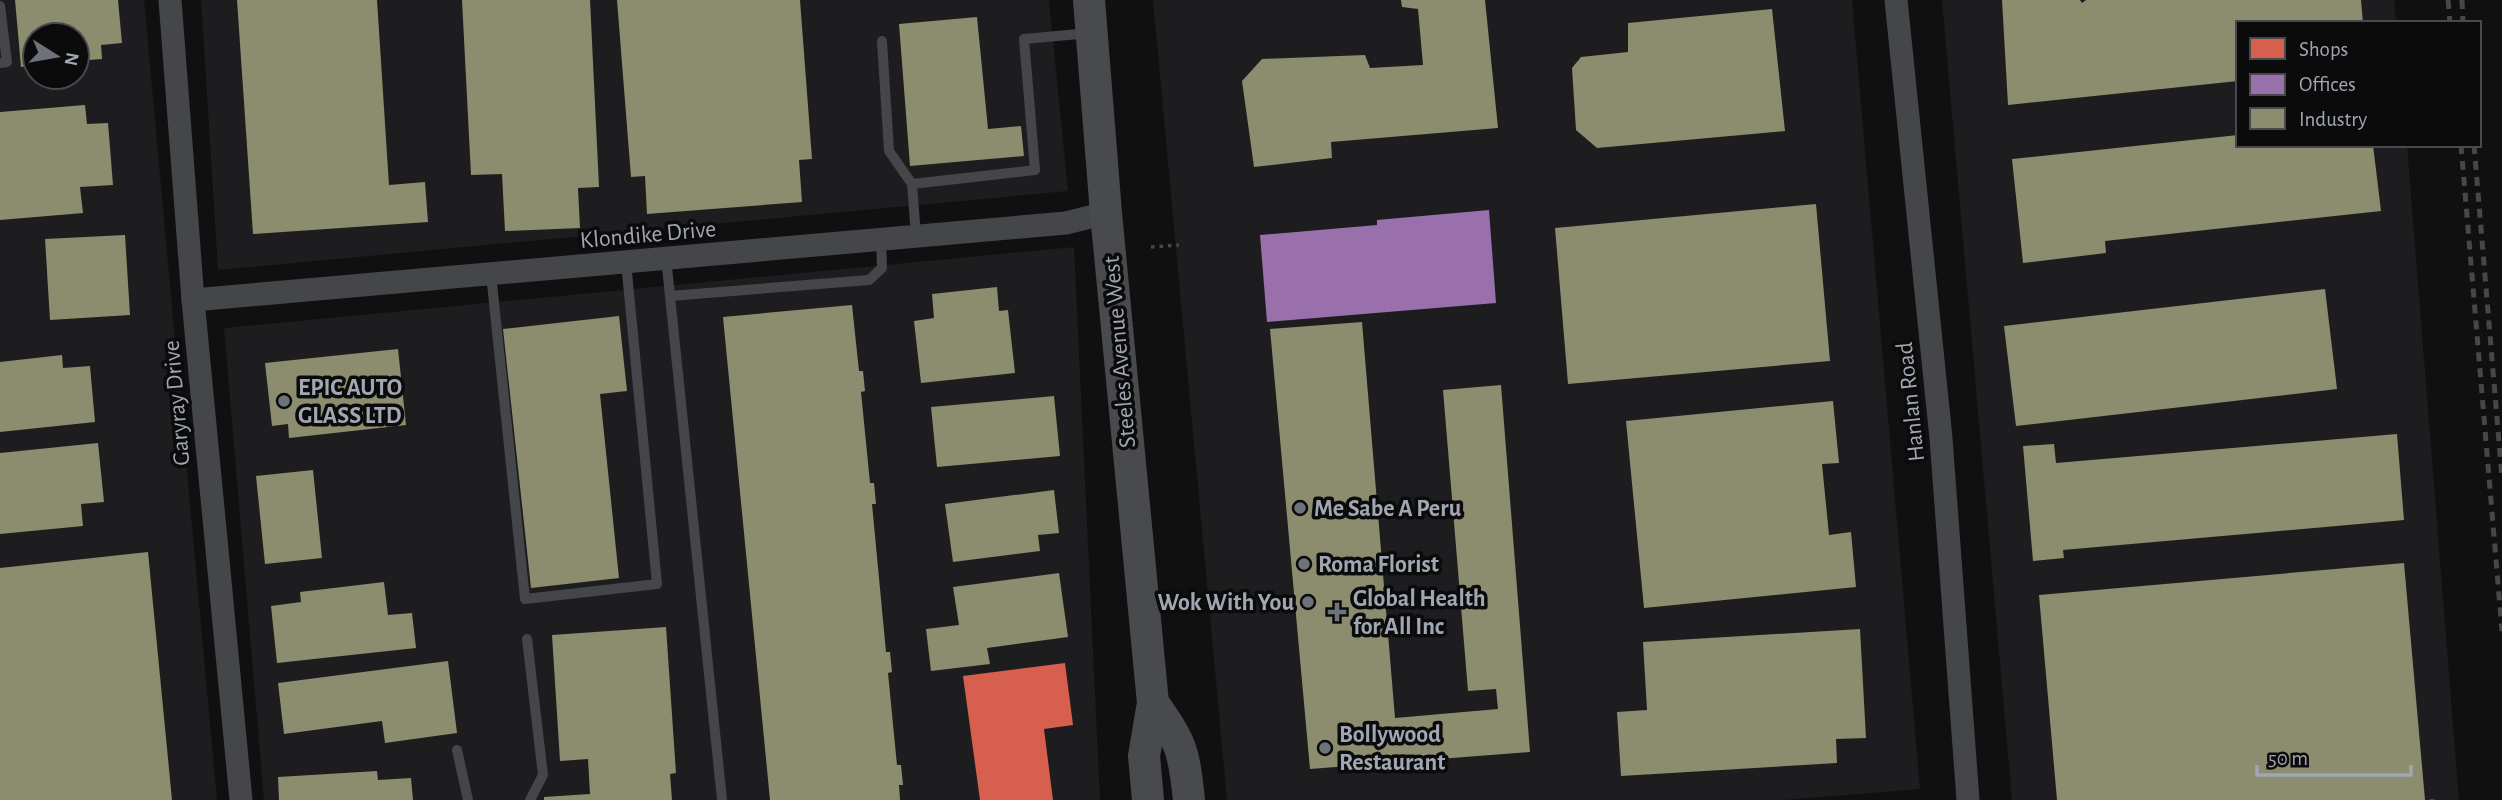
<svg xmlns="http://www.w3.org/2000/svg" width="2502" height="800" viewBox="0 0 2502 800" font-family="'Alegreya Sans',sans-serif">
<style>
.built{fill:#1d1d1f;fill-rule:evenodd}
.shops{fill:#d6604d}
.offices{fill:#9970ab}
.industry{fill:#8c8c6e}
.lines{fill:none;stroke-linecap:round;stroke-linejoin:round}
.path{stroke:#46484b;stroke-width:3.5;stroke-dasharray:3.5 5;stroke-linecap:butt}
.service{stroke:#454649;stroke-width:10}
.minor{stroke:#454649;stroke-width:23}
.secondary{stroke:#494a4d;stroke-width:32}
.rail{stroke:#454749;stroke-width:5;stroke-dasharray:9 7;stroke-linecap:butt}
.poi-dot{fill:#6e727a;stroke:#0b0b0c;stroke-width:2.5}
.labels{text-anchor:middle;stroke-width:7;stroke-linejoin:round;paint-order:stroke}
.street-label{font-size:24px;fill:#a1a7b2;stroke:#0b0b0c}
.poi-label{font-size:24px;font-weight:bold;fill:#a1a7b2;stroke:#0b0b0c;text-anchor:start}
</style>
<rect width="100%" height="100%" fill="#101011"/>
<g class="built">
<path d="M0,0H144L217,800H0ZM35,35H77V77H35Z"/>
<polygon points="201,0 1049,0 1068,191 218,270"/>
<polygon points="1153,0 1852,0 1920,789 1784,800 1227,800"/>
<polygon points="1942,0 2394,0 2396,23 2238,23 2238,145 2407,145 2459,800 2012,800"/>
<polygon points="1074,247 1100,800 264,800 224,328"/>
</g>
<polygon class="shops" points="1065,663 1073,725 1044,729 1053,800 980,800 963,676"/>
<polygon class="offices" points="1489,210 1496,303 1267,322 1260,235 1377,225 1377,220"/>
<g class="industry">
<polygon points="15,0 118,0 122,43 101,45 102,59 77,61 77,35 35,35 35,65 21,67"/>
<polygon points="237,0 377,0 389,185 425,182 428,222 253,234"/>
<polygon points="462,0 590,0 599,187 578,188 580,228 505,231 502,174 471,175"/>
<polygon points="617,0 800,0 812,159 799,160 802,202 647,214 645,176 631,177"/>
<polygon points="1401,0 1485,0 1498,128 1331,142 1332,158 1254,167 1242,81 1262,59 1365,55 1370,68 1423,65 1418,9 1402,7"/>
<polygon points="2002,0 2080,0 2082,3 2086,0 2361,0 2363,23 2238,23 2238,81 2008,105"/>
<polygon points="1772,9 1785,131 1597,148 1576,130 1572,68 1581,57 1628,52 1628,23"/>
<polygon points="977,17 988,129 1021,126 1024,156 910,166 899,24"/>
<polygon points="85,105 87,124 108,123 113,185 80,187 83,213 0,220 0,112"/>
<polygon points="2238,135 2238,145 2373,145 2381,211 2105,241 2106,253 2023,263 2012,159"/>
<polygon points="1816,204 1830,361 1568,384 1555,228"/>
<polygon points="125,235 130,315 50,320 45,239"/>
<polygon points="997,287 999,311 1008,310 1015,373 921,383 914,321 934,318 932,294"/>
<polygon points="2325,289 2337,389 2016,426 2004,326"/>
<polygon points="852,305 859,371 863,371 865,391 861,392 870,483 874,483 876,504 872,504 886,652 890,652 892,672 888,673 897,765 901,765 903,785 899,785 900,800 770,800 723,317"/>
<polygon points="619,316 627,391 600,394 619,578 531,588 503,329"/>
<polygon points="1362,322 1395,718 1498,709 1496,689 1468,691 1443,390 1501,385 1530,752 1310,769 1270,329"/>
<polygon points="398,349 406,425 289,438 288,424 272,426 265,363"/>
<polygon points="62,355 63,368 90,366 95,422 0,432 0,362"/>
<polygon points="1054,396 1060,456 937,467 931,407"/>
<polygon points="1833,401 1839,463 1822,464 1829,535 1851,532 1856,587 1644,608 1626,421"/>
<polygon points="2397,434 2404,520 2063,550 2064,558 2033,561 2023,446 2054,444 2056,463"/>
<polygon points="98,443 104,502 81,504 83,526 0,534 0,453"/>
<polygon points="313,470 322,558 265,564 256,476"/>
<polygon points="1054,490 1059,533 1038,535 1040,551 953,562 945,504"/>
<polygon points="148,552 172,800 0,800 0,568"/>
<polygon points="2404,563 2425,800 2057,800 2039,595"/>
<polygon points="1059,573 1068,637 987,648 990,664 931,671 926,629 959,625 953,587"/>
<polygon points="384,582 388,615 412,613 416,648 277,663 271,606 301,602 300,592"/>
<polygon points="666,627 676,773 670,774 672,800 544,800 544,797 590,794 588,759 560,761 552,635"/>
<polygon points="1860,629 1866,738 1836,739 1837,763 1621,776 1617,712 1647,710 1643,642"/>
<polygon points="448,661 457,733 385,743 382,721 284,734 278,683"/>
<polygon points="377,771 378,780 411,778 413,800 279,800 278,777"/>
</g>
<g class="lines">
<polyline class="path" points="1151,247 1179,245"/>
<g class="service">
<polyline points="0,6 7,62 0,63"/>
<polyline points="882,41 889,151 912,184"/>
<polyline points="916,236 912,184 1035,170 1024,39 1090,33"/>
<polyline points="666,258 670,296"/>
<polyline points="491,274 525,599 657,584 626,262"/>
<polyline points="527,639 543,775 530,800"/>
<polyline points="457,750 468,800"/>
<polyline points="722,800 670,296 869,280 882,268 881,240"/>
</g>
<g class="minor">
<polyline points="170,0 193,300 241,800"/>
<polyline points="1896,0 1941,438 1968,800"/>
<polyline points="193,300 1066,223 1106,213"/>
</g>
<g class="secondary">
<polyline points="1089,0 1106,213 1153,703 1144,756 1148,800"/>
<path d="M1153,703C1182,742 1184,752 1189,800"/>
</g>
<g class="rail">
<polyline points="2448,0 2450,23"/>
<polyline points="2462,0 2463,23"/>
<polyline points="2461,145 2502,631"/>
<polyline points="2474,145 2502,478"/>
<polyline points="2432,799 2432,800"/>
</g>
</g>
<g class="poi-dot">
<circle cx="284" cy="401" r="7"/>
<circle cx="1300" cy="508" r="7"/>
<circle cx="1304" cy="564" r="7"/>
<circle cx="1308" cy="602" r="7"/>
<path d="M1333.5 601.5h7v7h7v7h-7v7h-7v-7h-7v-7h7z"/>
<circle cx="1325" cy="748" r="7"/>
</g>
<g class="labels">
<g class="street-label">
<text transform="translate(648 234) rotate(-5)" y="8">Klondike Drive</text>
<text transform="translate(1119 352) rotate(-95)" y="8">Steeles Avenue West</text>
<text transform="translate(1910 402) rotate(-96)" y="8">Hanlan Road</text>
<text transform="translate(176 403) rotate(-95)" y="8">Garyray Drive</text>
</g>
<g class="poi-label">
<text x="298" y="395">EPIC AUTO<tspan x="298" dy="28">GLASS LTD</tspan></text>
<text x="1314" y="516">Me Sabe A Peru</text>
<text x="1318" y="572">Roma Florist</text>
<text x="1353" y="606">Global Health<tspan x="1353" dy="28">for All Inc</tspan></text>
<text x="1294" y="610" text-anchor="end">Wok With You</text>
<text x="1339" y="742">Bollywood<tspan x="1339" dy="28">Restaurant</tspan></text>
</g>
</g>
<rect x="2236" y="21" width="245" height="126" fill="#0b0b0c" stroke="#47494e" stroke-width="2"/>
<rect x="2250" y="38" width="35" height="21" fill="#d6604d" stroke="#47494e" stroke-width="2"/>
<text x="2299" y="56" font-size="21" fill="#a1a7b2">Shops</text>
<rect x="2250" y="74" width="35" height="21" fill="#9970ab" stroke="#47494e" stroke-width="2"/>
<text x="2299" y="91" font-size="21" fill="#a1a7b2">Offices</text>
<rect x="2250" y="108" width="35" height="21" fill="#8c8c6e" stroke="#47494e" stroke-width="2"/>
<text x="2299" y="126" font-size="21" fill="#a1a7b2">Industry</text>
<g transform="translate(56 56) rotate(101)"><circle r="33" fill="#0b0b0c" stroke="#47494e" stroke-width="2"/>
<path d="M0-5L12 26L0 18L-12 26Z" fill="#6e727a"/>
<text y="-10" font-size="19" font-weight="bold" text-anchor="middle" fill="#a1a7b2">N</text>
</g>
<path d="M2257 765v10h154v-10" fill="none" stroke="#a1a7b2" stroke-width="3.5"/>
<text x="2268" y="765" font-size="21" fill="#a1a7b2" stroke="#0b0b0c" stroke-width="5" paint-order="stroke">50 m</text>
</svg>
